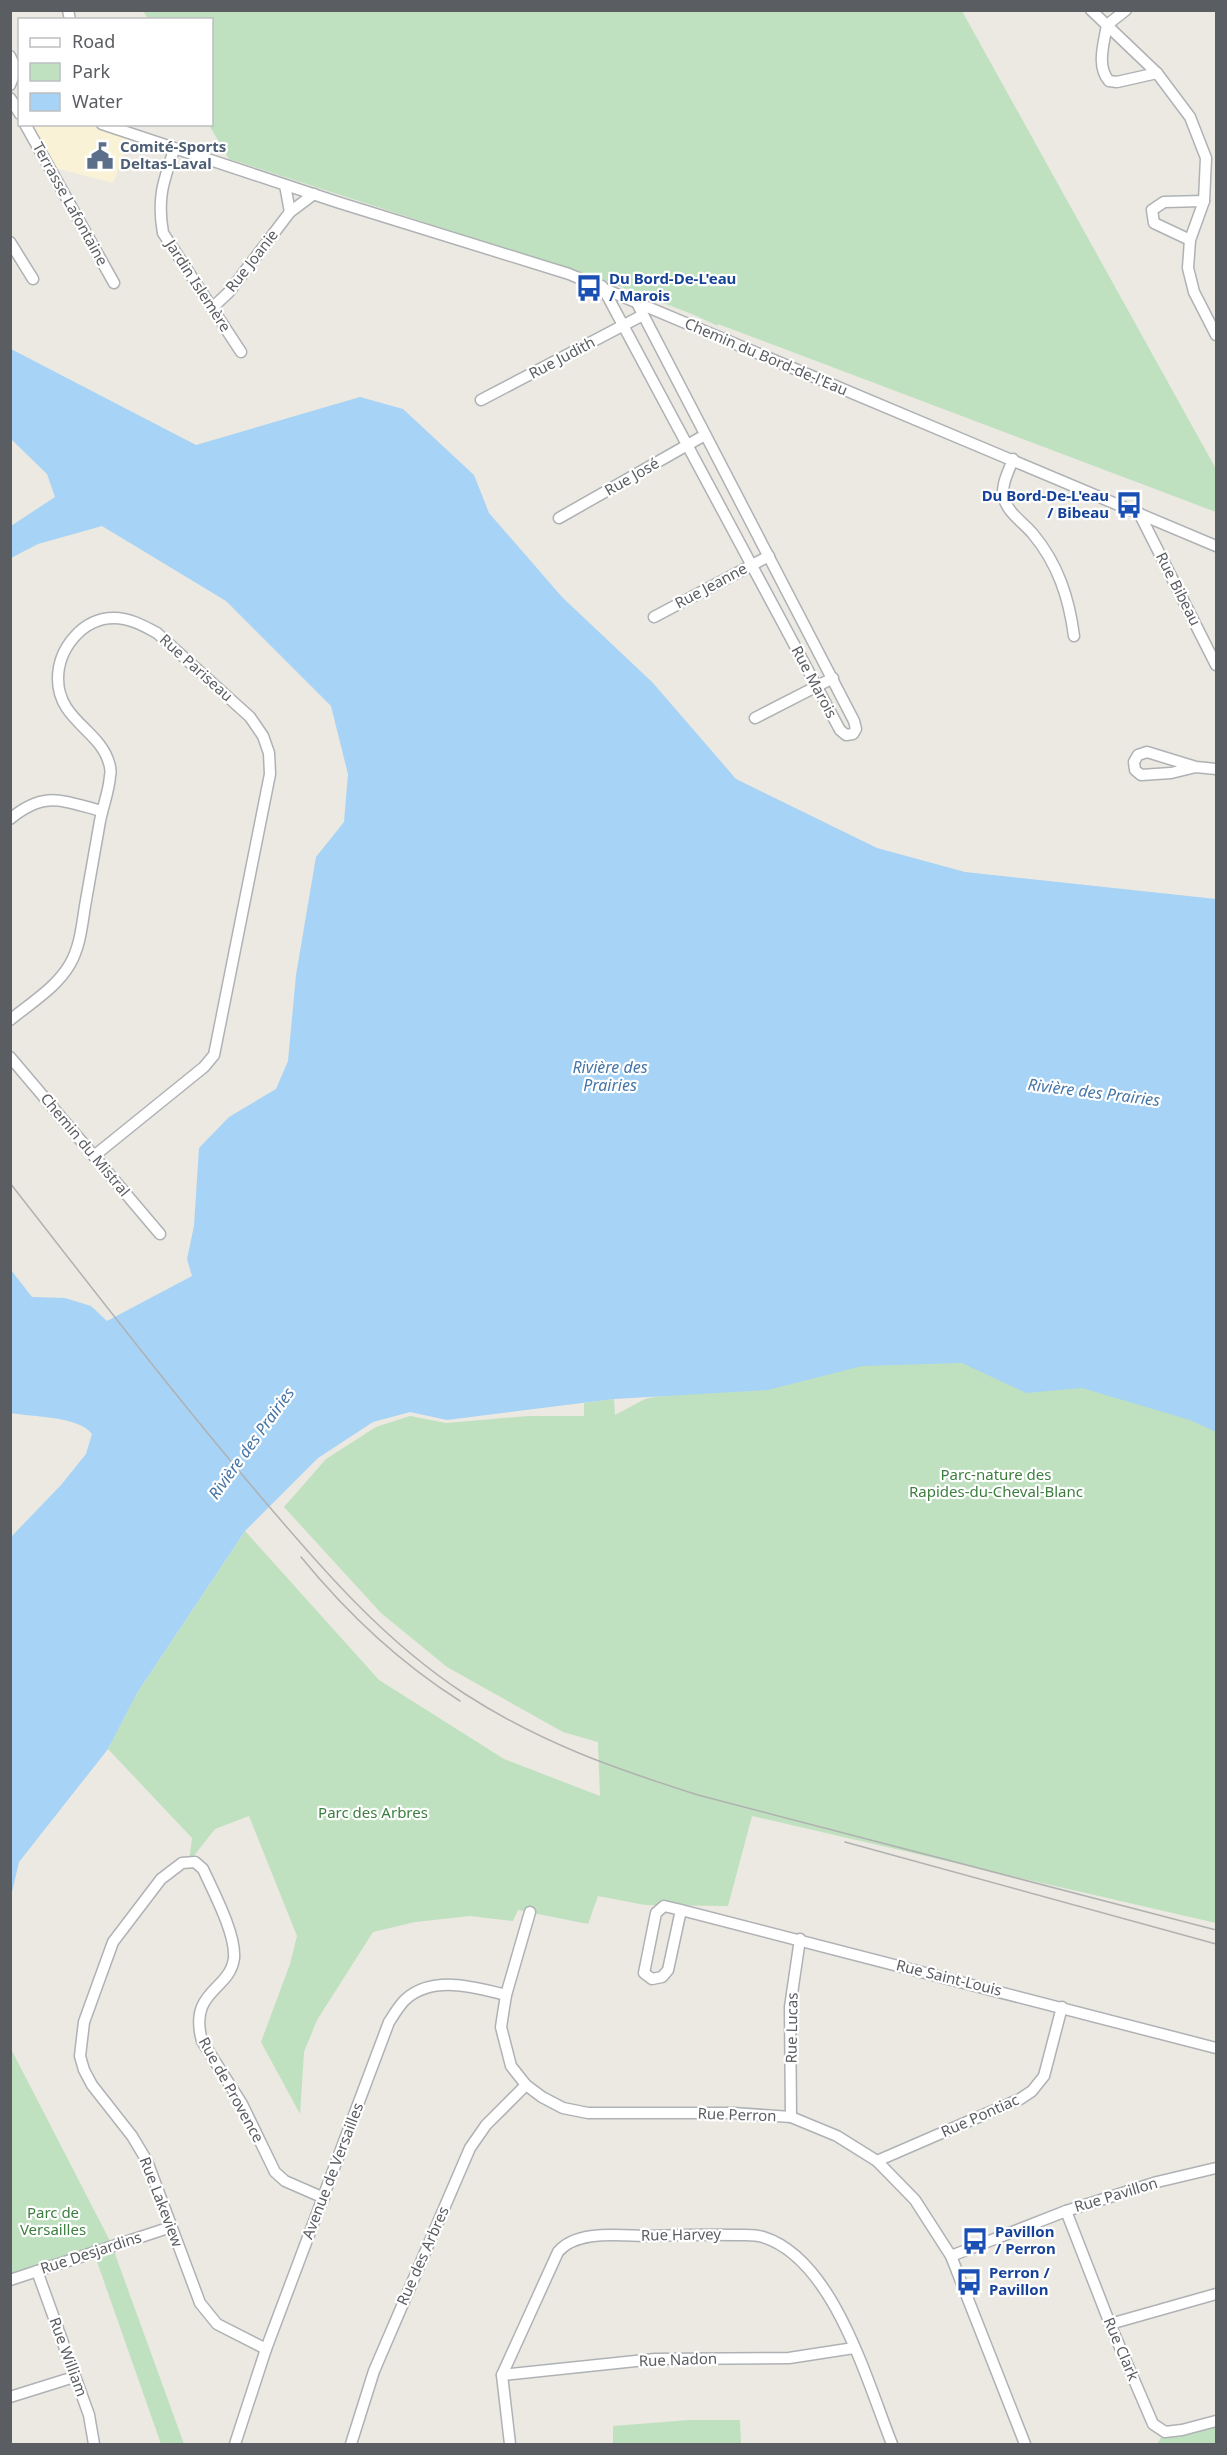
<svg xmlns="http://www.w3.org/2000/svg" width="1227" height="2455" viewBox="0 0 1227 2455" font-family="'Noto Sans',sans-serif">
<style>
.commercial{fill:#faf2d7}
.green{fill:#bfe1bf}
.water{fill:#a6d3f6}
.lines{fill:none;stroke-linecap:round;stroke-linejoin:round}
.minor-casing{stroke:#afb2b5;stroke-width:13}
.minor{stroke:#fff;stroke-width:10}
.tram{stroke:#b0b1b1;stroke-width:1.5}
.labels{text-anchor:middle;stroke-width:4.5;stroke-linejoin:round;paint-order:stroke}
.service-label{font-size:15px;font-weight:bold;fill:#4e5e75;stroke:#fff;text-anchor:start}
.street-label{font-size:15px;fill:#5a5d61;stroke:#fff}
.transit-label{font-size:15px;font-weight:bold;fill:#164399;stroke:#fff;text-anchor:start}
.park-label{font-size:15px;fill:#3c7e3f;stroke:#fff}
.water-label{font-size:16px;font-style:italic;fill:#4675a6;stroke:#fff}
</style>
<rect width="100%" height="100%" fill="#ebe9e1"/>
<polygon class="commercial" points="23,125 98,125 131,136 113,183 48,166"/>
<g class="green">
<polygon points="143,11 962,11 1216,469 1216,512 718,324 718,326 692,314 606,281 229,159 209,125 212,124 212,20 148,19"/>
<polygon points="1216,1294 1216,1923 752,1816 728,1906 645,1905 598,1896 588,1924 518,1910 513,1921 470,1916 415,1922 373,1932 317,2020 304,2052 300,2114 261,2042 290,1964 297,1936 249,1816 215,1829 189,1862 192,1838 108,1749 137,1693 245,1531 379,1680 504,1759 600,1796 598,1742 563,1732 447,1667 381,1613 284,1507 326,1459 376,1427 410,1416 446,1423 528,1416 584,1416 584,1403 614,1399 615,1415 645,1399 739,1380"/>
<polygon points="10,2047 111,2243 184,2444 161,2444 94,2253 11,2280"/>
<polygon points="689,2420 740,2420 741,2444 613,2444 613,2426"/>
<polygon points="1216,2421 1216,2444 1157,2444 1165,2432"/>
</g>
<path class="water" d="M11,349L196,445L360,397L403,409L474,475L489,513L562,597L653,683L736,779L877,848L965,872L1216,899V1432L1190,1420L1082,1388L1026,1393L962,1363L862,1366L768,1390L614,1399L447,1420L410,1412L373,1422L318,1458L245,1531L137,1693L108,1749L19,1862L11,1896V1537L61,1485L86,1454L92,1434C79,1416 32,1417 11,1413V1270L32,1297L65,1298L91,1306L107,1321L192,1276L187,1259L194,1226L199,1148L229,1117L276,1089L288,1061L296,975L316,857L344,822L348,774L331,706L226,601L102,526L38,544L11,558V526L55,497L47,474L11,439Z"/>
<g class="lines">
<defs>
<g id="minor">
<polyline points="68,10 70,20"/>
<polyline points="1091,10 1157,73 1190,117 1206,158 1204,201 1190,240 1188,268 1194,292 1216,335"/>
<path d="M1126,10L1107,25C1104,43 1096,66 1109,81L1117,82L1157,73"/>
<polyline points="10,56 16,69 10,85"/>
<polyline points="10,98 20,114"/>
<polyline points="25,124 114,283"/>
<polyline points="102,124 337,202 569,274 1216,546"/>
<path d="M174,150C163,182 157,199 163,233L241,352"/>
<polyline points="285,185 290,212"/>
<polyline points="1190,240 1154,223 1152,210 1164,202 1204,201"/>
<polyline points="10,242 33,279"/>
<polyline points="602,286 840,730 846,735 853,734 856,729 854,721 636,301"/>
<polyline points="212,308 229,292 290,212 314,194"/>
<polyline points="481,400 643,315"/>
<path d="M1013,459C1009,471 1000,486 1004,499C1009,514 1024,523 1033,534C1058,564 1069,598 1074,636"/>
<polyline points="1139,513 1216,665"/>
<polyline points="559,518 705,435"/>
<polyline points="654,617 769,556"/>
<polyline points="755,718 833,678"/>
<polyline points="1196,767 1171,773 1141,775 1135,770 1134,762 1138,755 1147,752 1196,767 1216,769"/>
<path d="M10,819C45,790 62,801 102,811"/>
<path d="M10,1020C31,1003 57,987 70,964C80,947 82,925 85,906C90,878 95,849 100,821C103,806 109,791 110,776C111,772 110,766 109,763C100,730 58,720 58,679C58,649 82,618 114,618C130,618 144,626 157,633L250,717L263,736L269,753L270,774L214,1055L204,1067L94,1156"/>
<polyline points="10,1057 160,1234"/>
<polyline points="681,1910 668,1970 662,1977 652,1979 644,1973 656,1913 664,1906 681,1910 1216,2048"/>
<polyline points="530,1912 506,1995 501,2027 511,2066 526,2085 542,2097 563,2108 588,2113 733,2113 791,2117 837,2136 877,2161 915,2200 951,2256 1025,2444"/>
<polyline points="791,2117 790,2007 800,1939"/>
<polyline points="877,2161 1020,2099 1032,2091 1044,2076 1062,2007"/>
<polyline points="1066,2211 1110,2324 1153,2424 1165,2432 1182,2430 1216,2421"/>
<polyline points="951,2256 1066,2211 1157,2182 1216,2168"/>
<polyline points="37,2271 89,2415 94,2444"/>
<polyline points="10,2280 171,2227"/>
<polyline points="1110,2324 1216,2294"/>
<path d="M266,2349L217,2324L200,2303L147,2161L132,2136L92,2085L84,2070L80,2056L84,2022L113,1942L161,1879L182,1863L195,1862L203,1869C213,1891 236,1934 234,1958C230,1991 188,1990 202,2041L242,2104L275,2172L285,2181L324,2198"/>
<polyline points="502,2375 655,2359 789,2358 854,2348"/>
<polyline points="10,2397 74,2377"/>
<path d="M235,2444L266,2349L389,2022C394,2015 399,2005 406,1999C433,1975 475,1987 506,1995"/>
<polyline points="351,2444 374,2371 470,2148 486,2125 526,2085"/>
<path d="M510,2444L502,2375L558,2252C577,2229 621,2236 649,2236C678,2235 707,2234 736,2235C745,2235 755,2234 763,2237C834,2259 867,2382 892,2444"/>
</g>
</defs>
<use href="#minor" class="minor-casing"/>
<use href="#minor" class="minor"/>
<g class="tram">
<path d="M10,1183C93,1289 174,1395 261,1497C322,1569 385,1642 465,1694C541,1743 613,1768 698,1795L1216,1930"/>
<path d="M301,1557C346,1612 400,1663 460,1701"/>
<polyline points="845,1842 1216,1944"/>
</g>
</g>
<defs>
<symbol id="civic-bare" viewBox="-9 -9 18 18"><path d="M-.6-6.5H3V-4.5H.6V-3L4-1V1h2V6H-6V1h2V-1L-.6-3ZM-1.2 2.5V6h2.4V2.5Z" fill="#5c6f8a" stroke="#fff" stroke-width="2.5" paint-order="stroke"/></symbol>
<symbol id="bus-bare" viewBox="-9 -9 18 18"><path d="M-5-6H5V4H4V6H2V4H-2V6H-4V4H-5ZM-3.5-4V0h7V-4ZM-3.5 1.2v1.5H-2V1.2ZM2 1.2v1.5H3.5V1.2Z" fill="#1a4fb4" stroke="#fff" stroke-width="2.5" paint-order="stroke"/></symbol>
</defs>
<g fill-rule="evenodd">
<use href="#civic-bare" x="81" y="137" width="38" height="38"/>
<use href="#bus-bare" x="570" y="269" width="38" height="38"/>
<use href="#bus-bare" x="1110" y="486" width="38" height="38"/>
<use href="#bus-bare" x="956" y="2222" width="38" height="38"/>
<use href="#bus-bare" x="950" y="2263" width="38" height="38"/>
</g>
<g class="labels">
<g class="service-label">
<text x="120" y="152">Comité-Sports<tspan x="120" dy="17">Deltas-Laval</tspan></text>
</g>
<g class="street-label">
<text transform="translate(70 204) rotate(61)" y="5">Terrasse Lafontaine</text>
<text transform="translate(252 261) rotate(-52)" y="5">Rue Joanie</text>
<text transform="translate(198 286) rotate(57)" y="5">Jardin Islemère</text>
<text transform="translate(766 357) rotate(23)" y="5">Chemin du Bord-de-l'Eau</text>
<text transform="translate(562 358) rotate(-28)" y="5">Rue Judith</text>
<text transform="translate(632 477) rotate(-30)" y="5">Rue José</text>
<text transform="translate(711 586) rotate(-28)" y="5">Rue Jeanne</text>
<text transform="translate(1178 589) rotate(63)" y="5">Rue Bibeau</text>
<text transform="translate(196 668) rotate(42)" y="5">Rue Pariseau</text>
<text transform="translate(814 682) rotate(62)" y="5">Rue Marois</text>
<text transform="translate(85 1145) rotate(50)" y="5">Chemin du Mistral</text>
<text transform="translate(949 1978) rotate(14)" y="5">Rue Saint-Louis</text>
<text transform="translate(792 2028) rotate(-89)" y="5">Rue Lucas</text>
<text transform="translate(231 2090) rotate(61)" y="5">Rue de Provence</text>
<text transform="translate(737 2115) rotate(2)" y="5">Rue Perron</text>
<text transform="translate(980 2116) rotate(-24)" y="5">Rue Pontiac</text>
<text transform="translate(333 2171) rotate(-69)" y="5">Avenue de Versailles</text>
<text transform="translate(1116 2195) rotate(-17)" y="5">Rue Pavillon</text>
<text transform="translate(161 2202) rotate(69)" y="5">Rue Lakeview</text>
<text transform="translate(681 2235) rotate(-1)" y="5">Rue Harvey</text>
<text transform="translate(91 2253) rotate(-18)" y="5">Rue Desjardins</text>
<text transform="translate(423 2256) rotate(-66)" y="5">Rue des Arbres</text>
<text transform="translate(1121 2349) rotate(67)" y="5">Rue Clark</text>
<text transform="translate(68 2357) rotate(70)" y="5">Rue William</text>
<text transform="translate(678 2360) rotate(-2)" y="5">Rue Nadon</text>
</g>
<g class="transit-label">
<text x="609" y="284">Du Bord-De-L'eau<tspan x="609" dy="17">/ Marois</tspan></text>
<text x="1109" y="501" text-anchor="end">Du Bord-De-L'eau<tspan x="1109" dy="17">/ Bibeau</tspan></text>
<text x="995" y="2237">Pavillon<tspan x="995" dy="17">/ Perron</tspan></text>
<text x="989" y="2278">Perron /<tspan x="989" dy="17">Pavillon</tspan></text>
</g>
<g class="park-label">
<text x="996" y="1480">Parc-nature des<tspan x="996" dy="17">Rapides-du-Cheval-Blanc</tspan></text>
<text x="373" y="1818">Parc des Arbres</text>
<text x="53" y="2218">Parc de<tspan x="53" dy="17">Versailles</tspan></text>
</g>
<g class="water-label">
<text x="610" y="1073">Rivière des<tspan x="610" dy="18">Prairies</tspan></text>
<text transform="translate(1094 1092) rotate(7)" y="6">Rivière des Prairies</text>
<text transform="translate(251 1443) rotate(-54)" y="6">Rivière des Prairies</text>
</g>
</g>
<rect width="1227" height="2455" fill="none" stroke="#5a5d61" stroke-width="24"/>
<rect x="18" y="18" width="195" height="108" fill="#ffffff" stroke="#bdbec0" stroke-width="1.5"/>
<rect x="30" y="38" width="30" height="9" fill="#ffffff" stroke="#bdbec0" stroke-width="1.5"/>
<text x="72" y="48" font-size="18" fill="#5a5d61">Road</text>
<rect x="30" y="63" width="30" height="18" fill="#bfe1bf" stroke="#bdbec0" stroke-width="1.5"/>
<text x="72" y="78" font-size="18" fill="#5a5d61">Park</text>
<rect x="30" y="93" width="30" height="18" fill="#a6d3f6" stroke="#bdbec0" stroke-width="1.5"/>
<text x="72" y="108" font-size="18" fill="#5a5d61">Water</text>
</svg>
